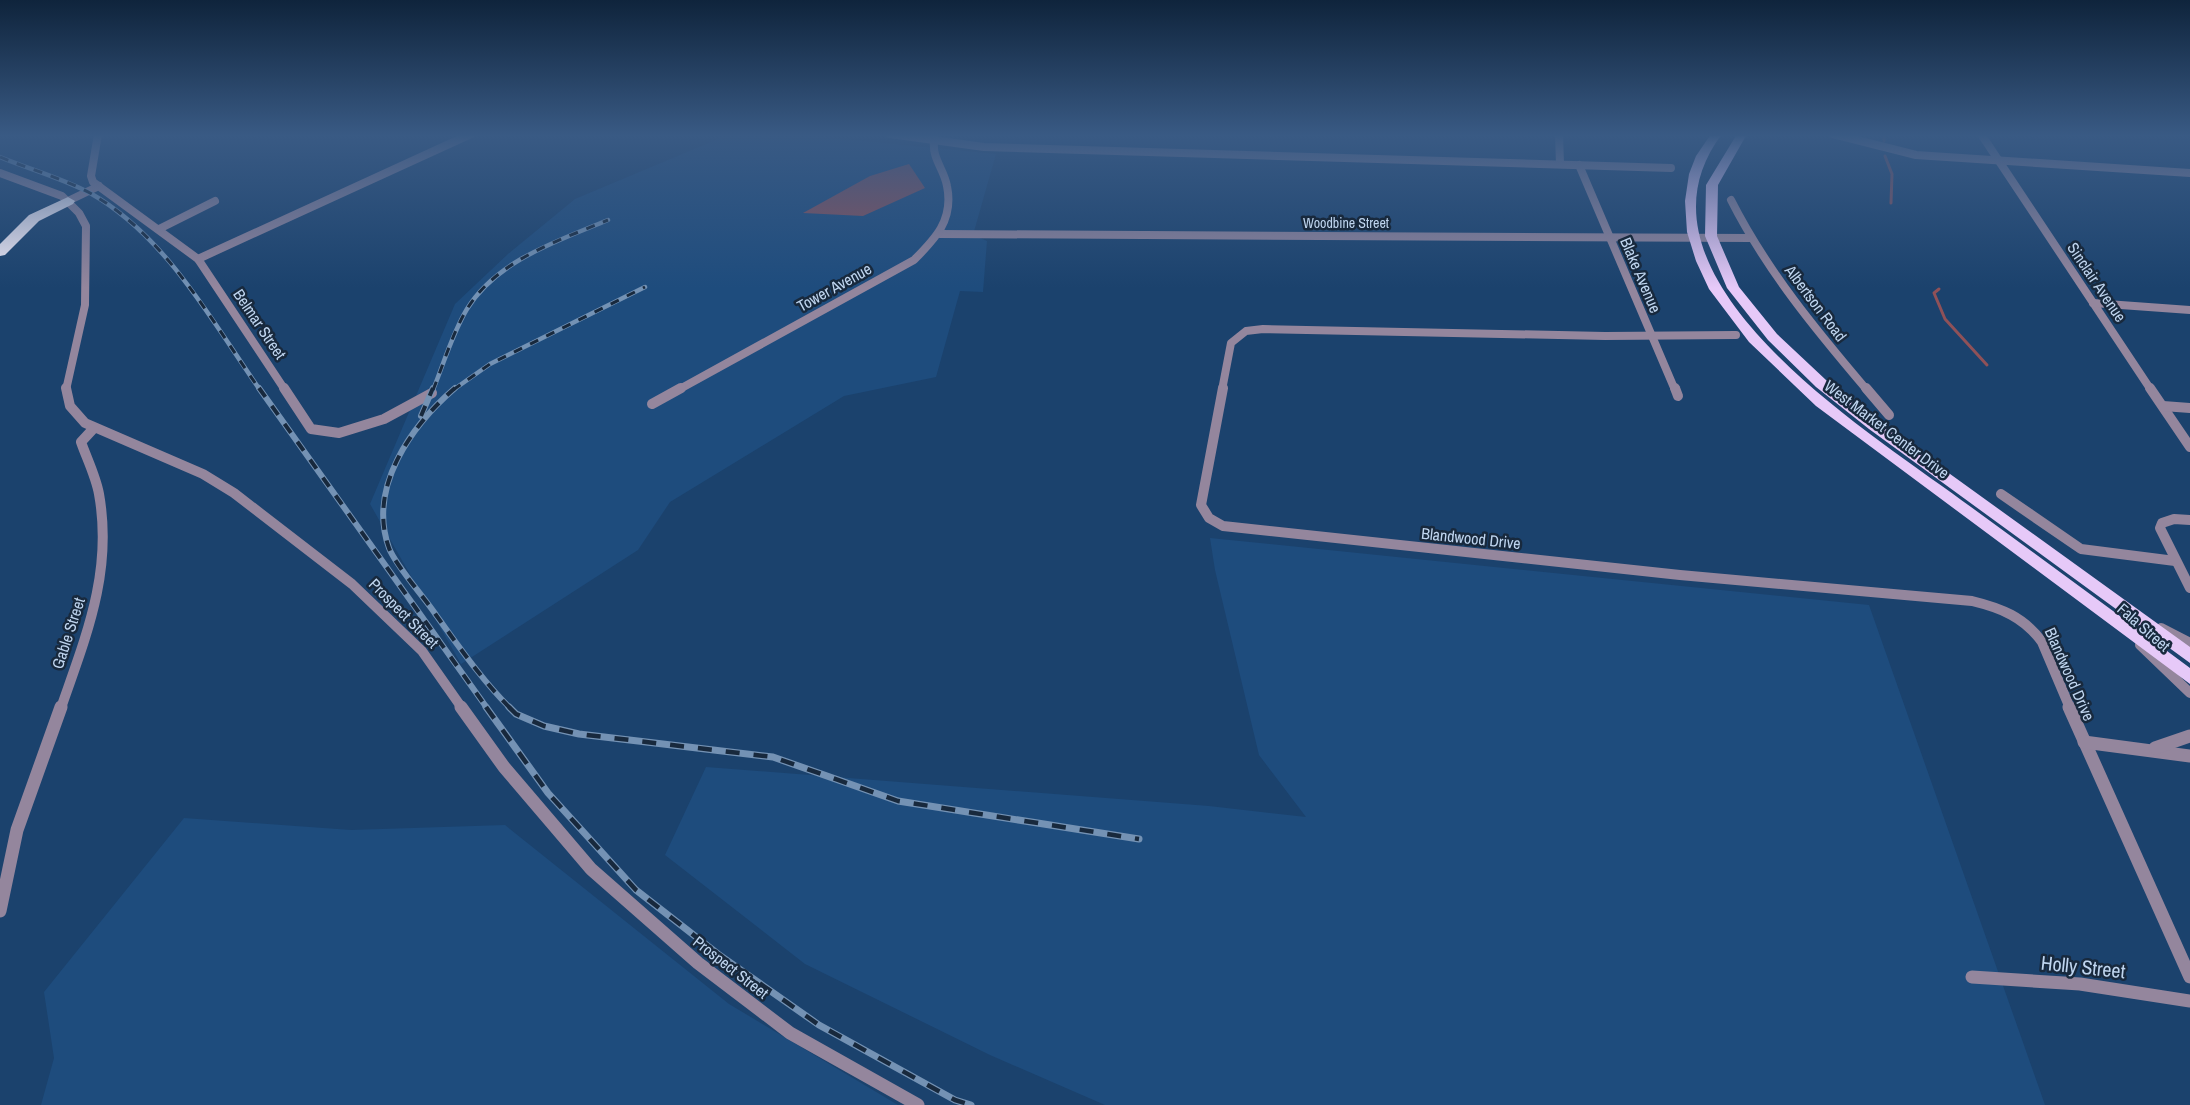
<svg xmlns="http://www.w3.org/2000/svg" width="2190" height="1105" viewBox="0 0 2190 1105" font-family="'Archivo Narrow',sans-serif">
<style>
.built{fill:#1e4c7d}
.water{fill:#8f5158}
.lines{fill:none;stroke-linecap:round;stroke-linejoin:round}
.stream{stroke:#8f5158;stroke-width:3}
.minor-far2{stroke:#94869d;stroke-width:8}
.minor-far1{stroke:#94869d;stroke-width:10}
.minor{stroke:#94869d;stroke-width:13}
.major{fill:#e6c9f8;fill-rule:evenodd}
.highway{fill:#f7f0fb;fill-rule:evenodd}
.rail-far2-casing{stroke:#7492b4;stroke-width:4.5}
.rail-far1-casing{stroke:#7492b4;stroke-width:6}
.rail-casing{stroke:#7492b4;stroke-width:7}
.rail-far2{stroke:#18293d;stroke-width:3;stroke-dasharray:9;stroke-linecap:butt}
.rail-far1{stroke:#18293d;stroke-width:4;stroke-dasharray:11;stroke-linecap:butt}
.rail{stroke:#18293d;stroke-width:4.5;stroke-dasharray:14;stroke-linecap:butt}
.labels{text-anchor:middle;stroke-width:5;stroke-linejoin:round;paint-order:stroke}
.far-street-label{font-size:14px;fill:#bfd5ef;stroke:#18293d}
.street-label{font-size:16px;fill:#bfd5ef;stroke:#18293d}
.near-street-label{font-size:20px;fill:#bfd5ef;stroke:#18293d}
</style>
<rect width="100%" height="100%" fill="#1b426d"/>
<g class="built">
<polygon points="730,134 792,134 996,154 973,235 987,241 983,292 960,291 936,377 844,396 670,502 638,550 461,664 370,504 455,304 508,254 575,199"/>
<polygon points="1210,538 1869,605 2045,1105 1105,1105 990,1055 805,964 665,855 706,767 1209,806 1306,817 1259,755 1215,570"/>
<polygon points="184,818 351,830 505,825 729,1004 898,1105 41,1105 54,1058 44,992"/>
</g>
<polygon class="water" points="909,164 925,188 863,216 803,213 870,176"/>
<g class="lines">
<g class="stream">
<polyline points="1884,134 1884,141"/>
<polyline points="1885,156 1892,174 1891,203"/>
<polyline points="1939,289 1934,293 1945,319 1987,365"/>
</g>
<g class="minor-far2">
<polyline points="98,134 91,176 93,182 198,259 285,390"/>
<polyline points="890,134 984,147 1671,168"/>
<polyline points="1559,134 1560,164"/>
<polyline points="1833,134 1916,155 2190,173"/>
<polyline points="1981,134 2151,390"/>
<polyline points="1579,165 1675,390"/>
<polyline points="0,173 62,196 79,213 86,226 85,305 66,390"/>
<path d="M1731,200C1767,271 1816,330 1867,390"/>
<polyline points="68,201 99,186"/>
<polyline points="159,229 215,201"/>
<polyline points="940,234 1751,238"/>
<polyline points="198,259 471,134"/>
<polyline points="2093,303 2190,310"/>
<path d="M678,390L914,260C935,239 954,220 947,186C944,169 932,159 934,141"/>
<polyline points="1222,390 1231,343 1246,331 1263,329 1605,336 1736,335"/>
</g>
<g class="minor-far1">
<polyline points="66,388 70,406 85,423 203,474 234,493 352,584 422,651 462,708"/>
<polyline points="284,388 311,429 339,433 384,419 432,393"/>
<path d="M1223,388L1201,505L1209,518L1223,526L1680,575L1972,601C2001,608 2024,617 2042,642L2070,708"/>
<polyline points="1675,388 1678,396"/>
<polyline points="1866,388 1889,415"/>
<polyline points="2150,388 2190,447"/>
<polyline points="652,404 681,388"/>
<polyline points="2163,406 2190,408"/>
<polyline points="2001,494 2081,549 2175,561"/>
<polyline points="2190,520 2174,519 2162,523 2160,528 2190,588"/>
<polyline points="2161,628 2190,643"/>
<polyline points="2140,645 2190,693"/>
<path d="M61,708C86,636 113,572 99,494C96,477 87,459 81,442L94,428"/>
</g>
<g class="minor">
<polyline points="461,707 504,767 591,869 698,963 790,1033 918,1105"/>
<polyline points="2069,707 2190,977"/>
<polyline points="2084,742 2190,756"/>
<polyline points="2155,748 2190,736"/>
<polyline points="0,911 17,830 61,707"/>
<polyline points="1972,977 2080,984 2190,1001"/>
</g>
<g class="major">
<path d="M1711,134H1722C1613,278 1876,436 1971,507C2044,560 2117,614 2190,668V684L1816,406L1749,342L1709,289L1696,261L1687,232L1685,201L1689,174L1696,156Z"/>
<polygon points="1737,134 1747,134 1718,185 1717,236 1739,287 1777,334 1826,380 1878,422 2190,647 2190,663 1869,429 1816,387 1768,340 1727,288 1705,236 1706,185"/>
</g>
<polygon class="highway" points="68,197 75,201 73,204 39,221 5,255 0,256 0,244 29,215"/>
<defs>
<g id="rail-far2">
<path d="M0,157C29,169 62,178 90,193C166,236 211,320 260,390"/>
<path d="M433,390C444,363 452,334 467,309C497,260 558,241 608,220"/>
<polyline points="453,390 490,364 645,287"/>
</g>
<g id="rail-far1">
<polyline points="259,388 487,708"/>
<path d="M455,388C412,425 367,487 389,548C395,565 425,598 436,615C460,648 482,680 510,708"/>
<polyline points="421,416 433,388"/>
</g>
<g id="rail">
<polyline points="486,707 548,793 636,890 718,954 819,1025 955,1100 971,1105"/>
<polyline points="509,707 516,714 544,726 579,734 773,757 898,801 1139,839"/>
</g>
</defs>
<use href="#rail-far2" class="rail-far2-casing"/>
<use href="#rail-far1" class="rail-far1-casing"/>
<use href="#rail" class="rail-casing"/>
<use href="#rail-far2" class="rail-far2"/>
<use href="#rail-far1" class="rail-far1"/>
<use href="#rail" class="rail"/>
</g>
<linearGradient id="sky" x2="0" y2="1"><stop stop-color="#0f243c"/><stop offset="0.47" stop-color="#395a84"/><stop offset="1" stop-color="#395a84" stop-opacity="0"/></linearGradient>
<rect width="2190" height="288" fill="url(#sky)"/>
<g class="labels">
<g class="far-street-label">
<text x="1346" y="228">Woodbine Street</text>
</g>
<g class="street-label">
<text transform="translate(1641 275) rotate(67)" y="6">Blake Avenue</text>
<text transform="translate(2097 282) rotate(56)" y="6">Sinclair Avenue</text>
<text transform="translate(834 287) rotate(-29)" y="6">Tower Avenue</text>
<text transform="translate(1816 303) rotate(53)" y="6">Albertson Road</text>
<text transform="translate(260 324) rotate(56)" y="6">Belmar Street</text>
<text transform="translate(1887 429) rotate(37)" y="6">West Market Center Drive</text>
<text transform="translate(1471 538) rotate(6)" y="6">Blandwood Drive</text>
<text transform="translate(404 613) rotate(45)" y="6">Prospect Street</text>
<text transform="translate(2144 627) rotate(41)" y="6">Fala Street</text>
<text transform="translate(68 633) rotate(-72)" y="6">Gable Street</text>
<text transform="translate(2070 674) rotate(66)" y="6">Blandwood Drive</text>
<text transform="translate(731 967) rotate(38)" y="6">Prospect Street</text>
</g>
<g class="near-street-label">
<text transform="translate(2083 967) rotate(6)" y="7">Holly Street</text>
</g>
</g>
</svg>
